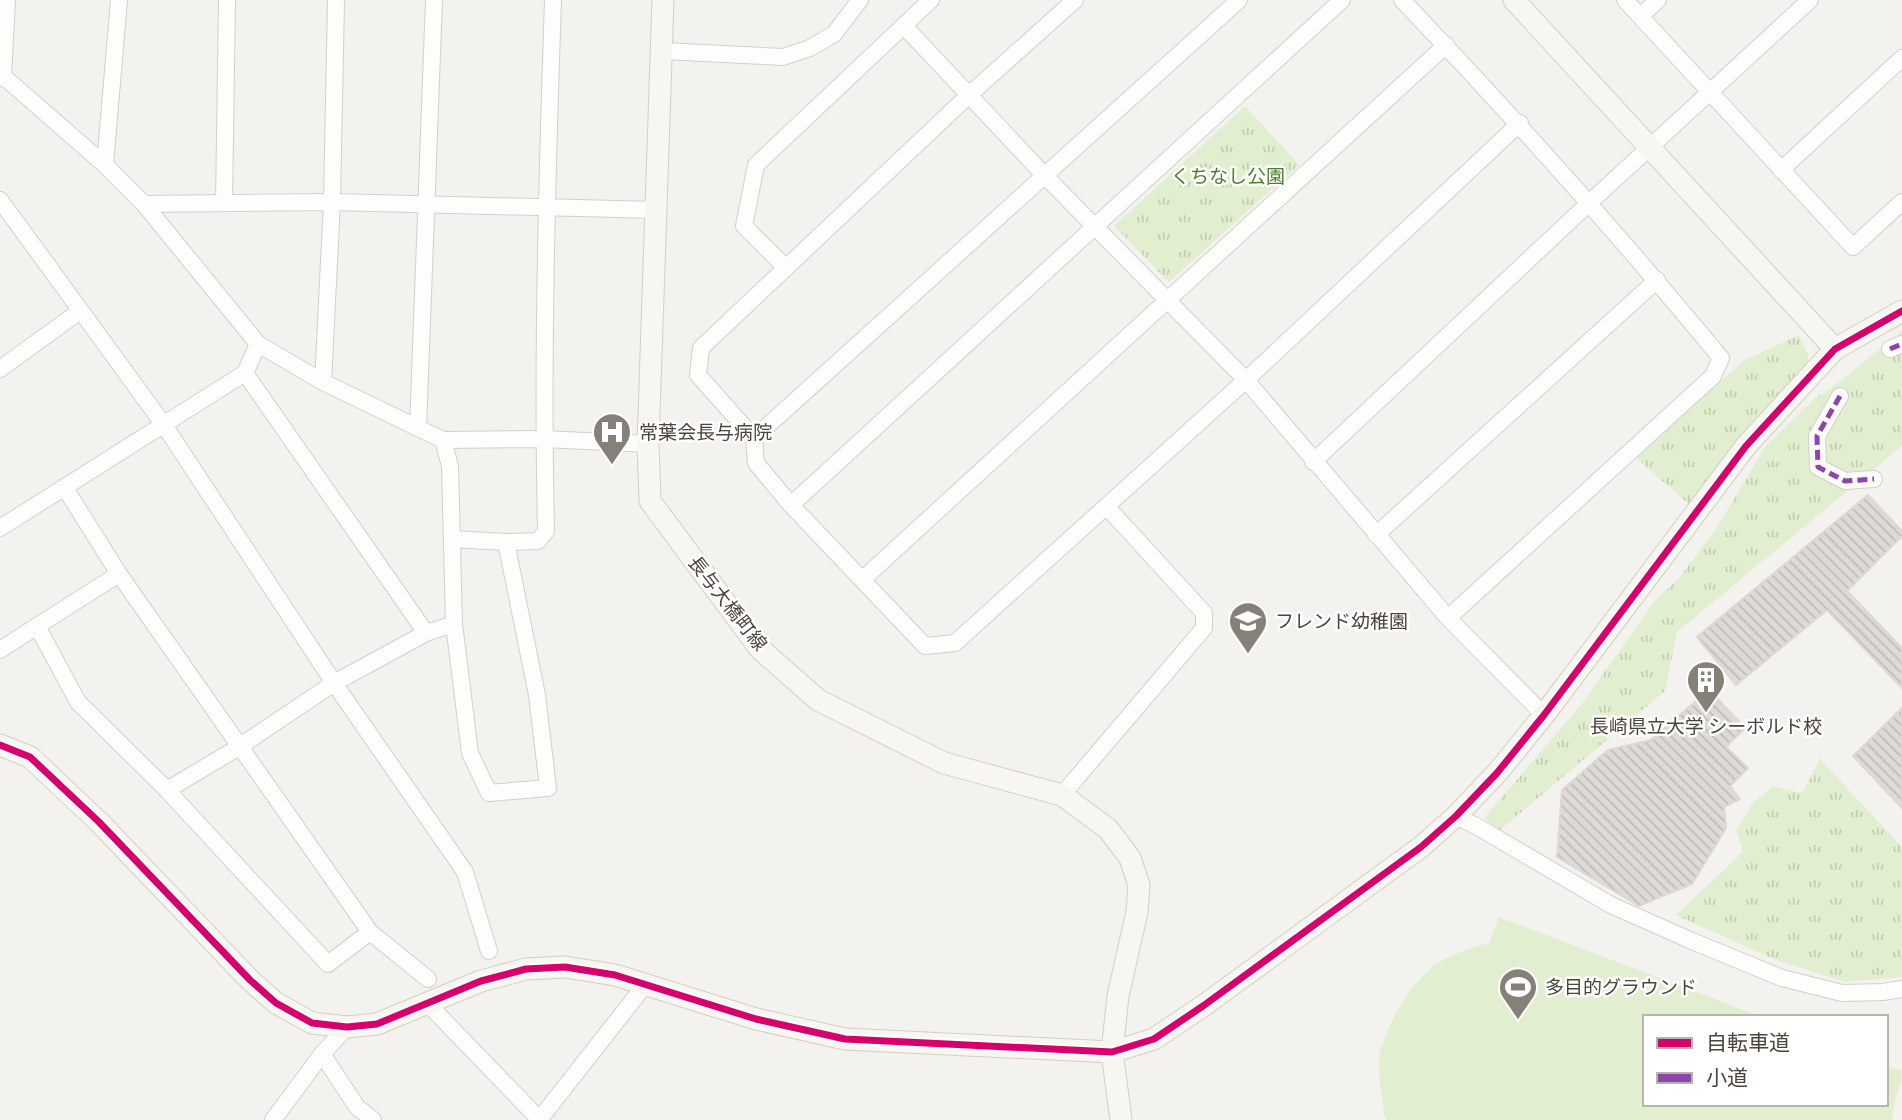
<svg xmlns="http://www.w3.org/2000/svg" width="1902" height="1120" viewBox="0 0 1902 1120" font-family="Overpass,'Noto Sans JP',sans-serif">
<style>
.green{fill:#e1eecf}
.park{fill:url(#park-tufts)}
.building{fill:url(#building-back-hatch);stroke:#dcd9d4;stroke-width:2}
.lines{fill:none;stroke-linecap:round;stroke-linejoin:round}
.street-casing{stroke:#d2d0cb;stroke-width:18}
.secondary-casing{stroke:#d3cfc5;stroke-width:23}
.street{stroke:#fdfdfc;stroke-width:16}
.secondary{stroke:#f7f6f1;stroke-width:21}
.quiet{stroke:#8e44ad;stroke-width:5;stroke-dasharray:10 5;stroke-linecap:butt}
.cycleway-casing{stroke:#fff;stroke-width:11}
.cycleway{stroke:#d6006c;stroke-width:7}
.labels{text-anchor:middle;stroke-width:5;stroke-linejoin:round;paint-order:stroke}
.park-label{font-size:19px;fill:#4a7f2a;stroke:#fff}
.poi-label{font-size:19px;fill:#4b4439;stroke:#fff;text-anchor:start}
.street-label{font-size:19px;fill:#4b4439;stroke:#fff}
</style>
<defs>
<pattern id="park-tufts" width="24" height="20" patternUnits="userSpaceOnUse" patternTransform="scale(1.75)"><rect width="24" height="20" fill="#e1eecf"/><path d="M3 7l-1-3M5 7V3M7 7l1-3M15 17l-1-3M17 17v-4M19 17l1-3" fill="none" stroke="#c3cdb2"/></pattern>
<pattern id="building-back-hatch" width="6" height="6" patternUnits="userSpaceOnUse" patternTransform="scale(1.75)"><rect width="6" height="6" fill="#dedbd6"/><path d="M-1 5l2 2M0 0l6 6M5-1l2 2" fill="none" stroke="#c0bdb8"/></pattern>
</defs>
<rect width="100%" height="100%" fill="#f4f2ee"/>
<path class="green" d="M1499,917L1762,1017H1645V1104H1886V1065L1902,1071C1902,1089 1890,1106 1893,1120H1387L1384,1115C1383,1098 1378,1078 1379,1061C1382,1031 1410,983 1435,965C1452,954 1470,948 1489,943Z"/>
<g class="park">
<polygon points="1245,106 1299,165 1169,282 1114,226"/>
<polygon points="1902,331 1902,446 1677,632 1665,691 1500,830 1484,818 1581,705 1655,601 1680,577 1716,529 1766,446 1814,399 1829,390"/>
<polygon points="1799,335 1808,354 1808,370 1692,507 1634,456 1648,442 1745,360"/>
<polygon points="1820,759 1902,847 1902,977 1845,982 1774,959 1676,915 1743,852 1736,830 1752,804 1773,786 1802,793"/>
</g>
<g class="building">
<polygon points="1868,495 1902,531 1902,536 1847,591 1902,648 1902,688 1827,610 1736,685 1697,637"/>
<polygon points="1709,690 1745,728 1726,747 1748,768 1730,786 1740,799 1724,807 1726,828 1692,884 1639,906 1557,857 1562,790 1608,750 1651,740"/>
<polygon points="1902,708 1902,808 1853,756"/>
</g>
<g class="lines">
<defs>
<g id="street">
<polyline points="1075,0 969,95 701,348 698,375 754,438 756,463 791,505 925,646 955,643 1246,380 1520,123"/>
<path d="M1402,0C1513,116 1619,235 1721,358L1713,376L1448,618"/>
<polyline points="1625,0 1853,247 1902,202"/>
<polyline points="1640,16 1658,0"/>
<polyline points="904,26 1045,176 1246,380 1448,618 1544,715"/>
<polyline points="663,51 783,57 810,48 834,34 860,0"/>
<polyline points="3,76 7,0"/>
<polyline points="0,78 3,76 105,165 144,204 258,344 323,382 443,440 544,439 648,444"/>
<polyline points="105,165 119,0"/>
<polyline points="1781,170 1902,58"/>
<polyline points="0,200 164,425 334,683 465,872 489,951"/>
<polyline points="224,203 227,0"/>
<polyline points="144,204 332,202 657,210"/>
<polyline points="786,268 744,226 756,165 931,0"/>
<polyline points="1890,349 1902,344"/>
<polyline points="0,369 80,311"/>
<polyline points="245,373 426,633 454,624"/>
<polyline points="323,382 332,202 336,0"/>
<polyline points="1840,396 1817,436 1818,467 1845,481 1874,479"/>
<polyline points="418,428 434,0"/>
<polyline points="754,438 1239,0"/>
<polyline points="443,440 450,466 454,624 470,753 489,793 548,788 537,695 506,542 452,539"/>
<polyline points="1313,462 1588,204 1810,0"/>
<polyline points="65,488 119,574 370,932 428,979"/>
<polyline points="791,505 1342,0"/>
<polyline points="0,528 245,373 258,344"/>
<polyline points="1376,535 1657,280"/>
<path d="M506,542L538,541L546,531C542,354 547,177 553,0"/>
<polyline points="119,574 37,626 78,702 167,790 328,964 370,932"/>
<polyline points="863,579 1446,45"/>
<polyline points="0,650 37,626"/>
<polyline points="167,790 239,747 334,683 426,633"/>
<polyline points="1062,795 1204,628 1204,613 1107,507"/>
<polyline points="1456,816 1478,827 1611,905 1692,941 1782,978 1842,993 1883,992 1902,989"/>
<polyline points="428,1004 539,1119"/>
<polyline points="322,1054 357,1107 373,1120"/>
<polyline points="273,1120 322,1054 347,1027"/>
<polyline points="539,1120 645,985"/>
</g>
<g id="secondary">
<polyline points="663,0 648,444 650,501 760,649 818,700 944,763 1062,795 1108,829 1130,858 1139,885 1137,912 1118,996 1112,1052 1121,1120"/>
<polyline points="1514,0 1835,349"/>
<polyline points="0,745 30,757 99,822 250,980 276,1003 312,1023 347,1027 377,1024 481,981 526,969 565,967 615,975 756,1019 845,1039 1112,1052 1154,1039 1203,1006 1421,847 1456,816 1497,773 1544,715 1746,446 1835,349 1902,311"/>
</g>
</defs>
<use href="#street" class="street-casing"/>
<use href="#secondary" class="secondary-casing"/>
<use href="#street" class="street"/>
<use href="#secondary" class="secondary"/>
<g class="quiet">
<polyline points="1890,349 1902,344"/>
<polyline points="1840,396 1817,436 1818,467 1845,481 1874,479"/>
</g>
<defs>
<polyline id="cycleway" points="0,745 30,757 99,822 250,980 276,1003 312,1023 347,1027 377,1024 481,981 526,969 565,967 615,975 756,1019 845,1039 1112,1052 1154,1039 1203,1006 1421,847 1456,816 1497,773 1544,715 1746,446 1835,349 1902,311"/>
</defs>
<use href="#cycleway" class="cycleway-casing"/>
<use href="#cycleway" class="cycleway"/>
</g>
<defs>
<symbol id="hospital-pin" viewBox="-11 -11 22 30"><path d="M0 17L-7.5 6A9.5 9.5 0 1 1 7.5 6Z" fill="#868178" stroke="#fff"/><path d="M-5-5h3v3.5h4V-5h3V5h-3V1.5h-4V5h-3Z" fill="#fff"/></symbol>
<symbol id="school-pin" viewBox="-11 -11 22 30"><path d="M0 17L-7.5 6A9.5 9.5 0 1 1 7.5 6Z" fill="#868178" stroke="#fff"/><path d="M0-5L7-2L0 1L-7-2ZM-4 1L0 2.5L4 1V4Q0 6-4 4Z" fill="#fff"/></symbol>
<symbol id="building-pin" viewBox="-11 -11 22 30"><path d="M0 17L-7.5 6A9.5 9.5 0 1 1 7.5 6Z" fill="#868178" stroke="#fff"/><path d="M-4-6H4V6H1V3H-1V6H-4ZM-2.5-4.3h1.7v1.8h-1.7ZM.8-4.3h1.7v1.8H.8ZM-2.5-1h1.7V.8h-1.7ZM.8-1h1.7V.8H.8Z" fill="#fff"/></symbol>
<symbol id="stadium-pin" viewBox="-11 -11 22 30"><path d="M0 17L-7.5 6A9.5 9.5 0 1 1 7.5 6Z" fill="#868178" stroke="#fff"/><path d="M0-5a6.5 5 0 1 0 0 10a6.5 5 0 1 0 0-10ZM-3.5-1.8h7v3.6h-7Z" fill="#fff"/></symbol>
</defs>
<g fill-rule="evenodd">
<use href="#hospital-pin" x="590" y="410" width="44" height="60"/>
<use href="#school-pin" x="1226" y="599" width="44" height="60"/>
<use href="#building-pin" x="1684" y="658" width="44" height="60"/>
<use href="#stadium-pin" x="1496" y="965" width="44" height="60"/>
</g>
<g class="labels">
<g class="park-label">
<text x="1228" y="183">くちなし公園</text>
</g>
<g class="poi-label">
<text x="639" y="439">常葉会長与病院</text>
<text x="1275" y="628">フレンド幼稚園</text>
<text x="1706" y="733" text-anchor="middle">長崎県立大学 シーボルド校</text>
<text x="1545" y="994">多目的グラウンド</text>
</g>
<g class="street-label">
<text transform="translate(728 603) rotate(52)" y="7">長与大橋町線</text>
</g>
</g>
<rect x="1643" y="1015" width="245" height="91" fill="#ffffff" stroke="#b7b4b0" stroke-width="2"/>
<rect x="1657" y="1038" width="35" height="10" fill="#d6006c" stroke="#b7b4b0" stroke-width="2"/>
<text x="1706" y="1050" font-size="21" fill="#4b4439">自転車道</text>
<rect x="1657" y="1073" width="35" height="10" fill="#8e44ad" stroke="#b7b4b0" stroke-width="2"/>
<text x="1706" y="1085" font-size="21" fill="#4b4439">小道</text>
</svg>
